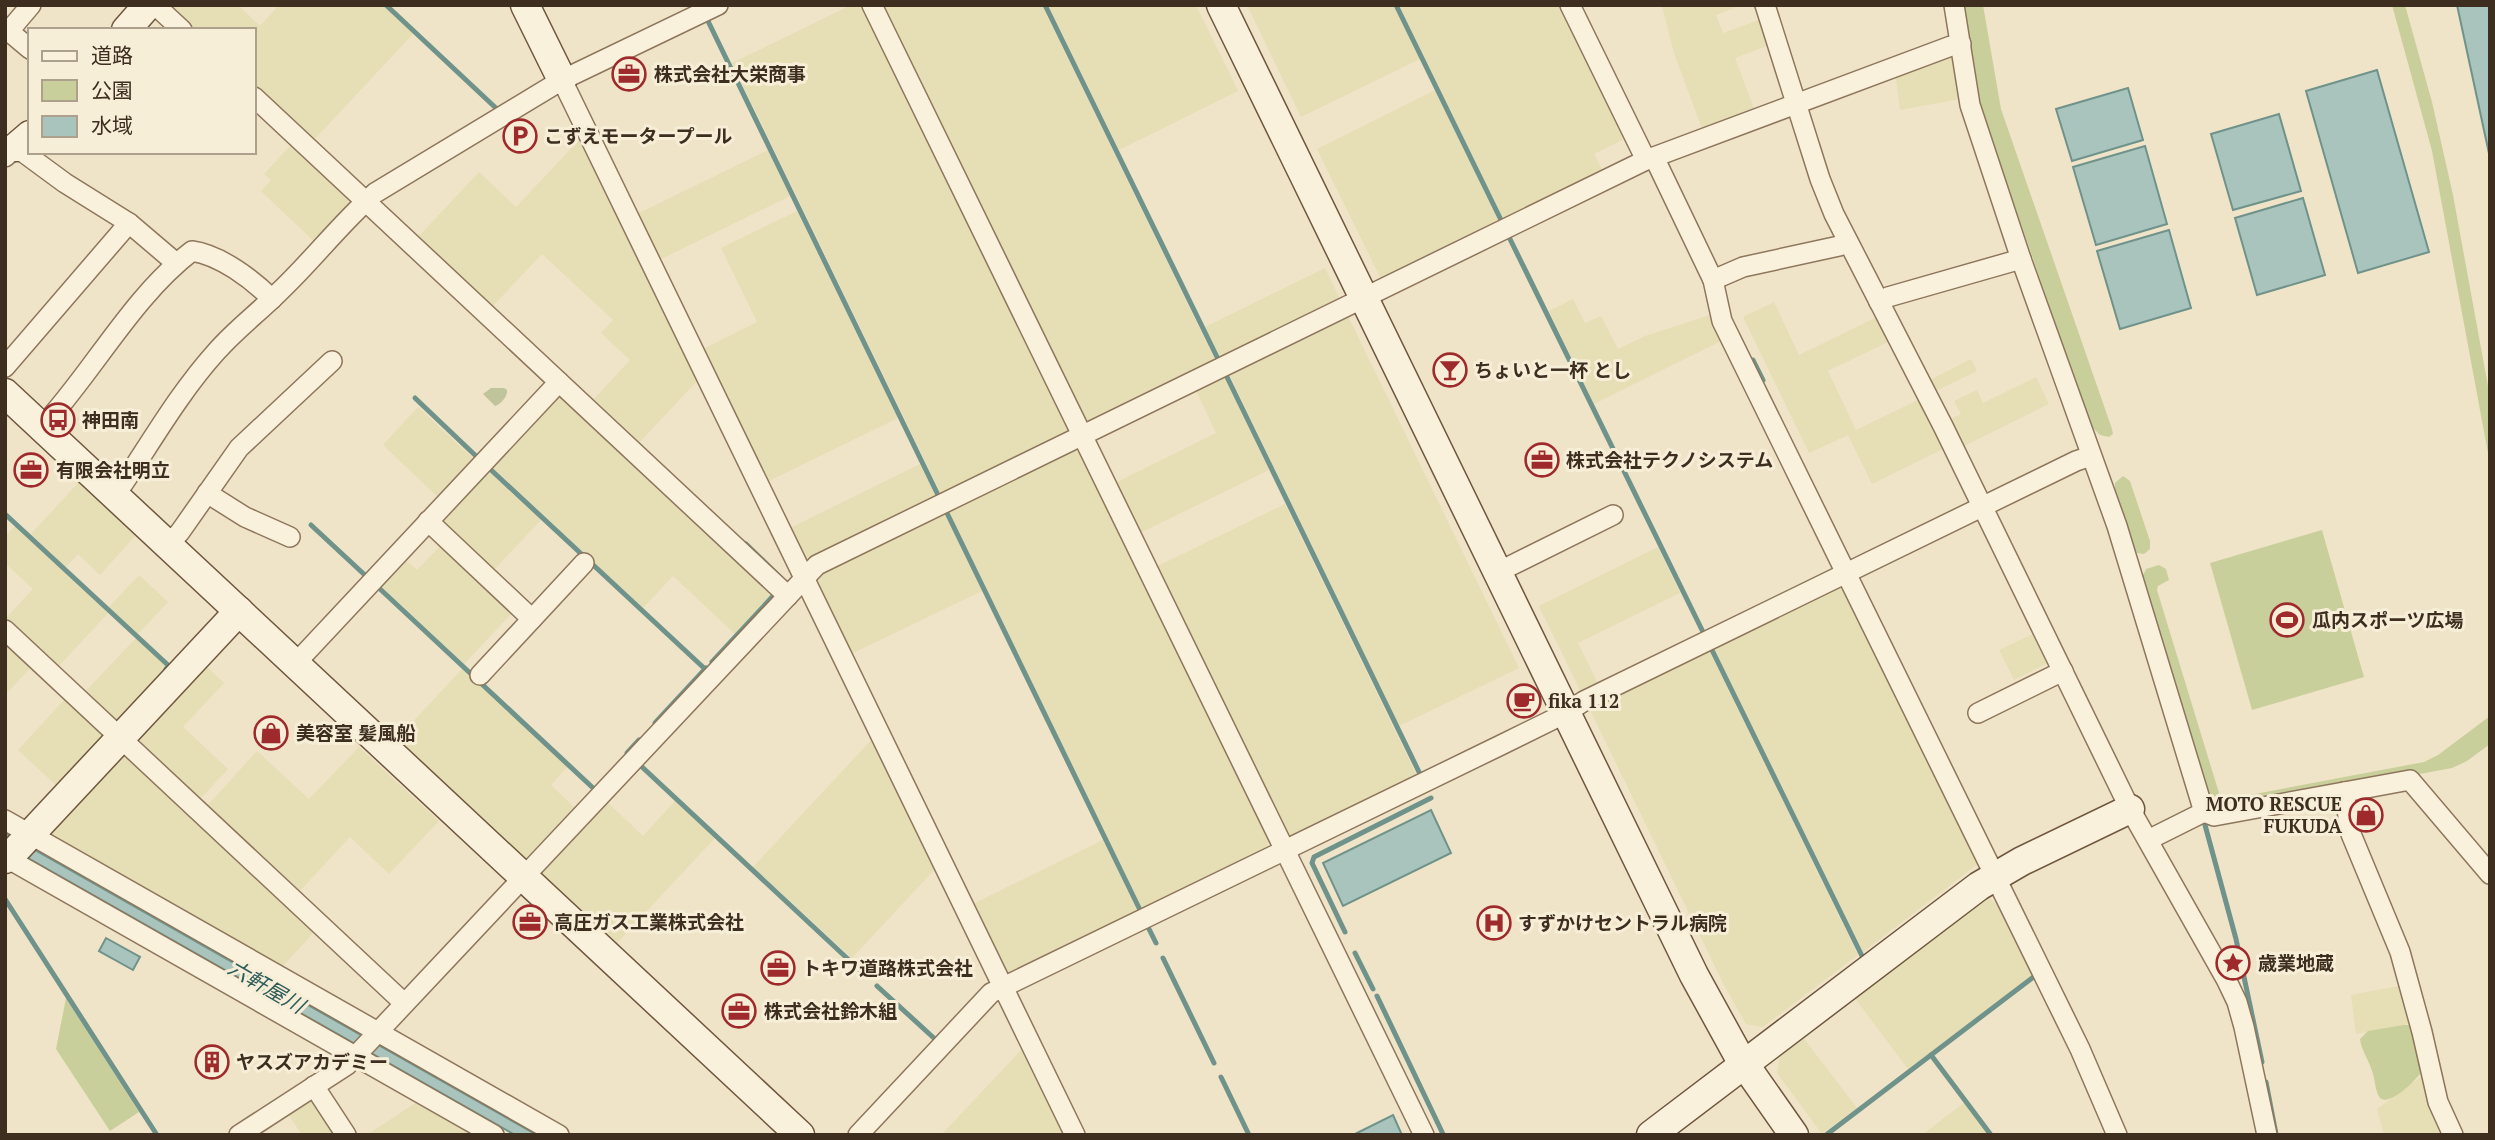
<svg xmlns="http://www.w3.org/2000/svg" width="2495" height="1140" viewBox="0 0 2495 1140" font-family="'PT Serif','Noto Sans JP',serif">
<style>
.farmland{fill:#e6deb5}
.green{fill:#c9cf9b}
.cemetery{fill:#bfc49a}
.water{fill:#a9c4bc;stroke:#6f938a;stroke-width:2}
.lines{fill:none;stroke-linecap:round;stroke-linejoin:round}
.stream{stroke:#6f938a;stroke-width:5}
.street-casing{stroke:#8d765c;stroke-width:22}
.secondary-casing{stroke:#6f573f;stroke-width:31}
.street{stroke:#faf1dc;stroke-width:19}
.secondary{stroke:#faf1dc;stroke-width:28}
.labels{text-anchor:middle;stroke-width:6;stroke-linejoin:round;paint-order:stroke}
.poi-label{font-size:19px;font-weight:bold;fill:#3d2e20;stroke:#f7eed8;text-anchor:start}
.water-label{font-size:21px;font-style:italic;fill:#2f5d5a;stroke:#f7eed8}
</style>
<rect width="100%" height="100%" fill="#f0e4c8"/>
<g class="farmland">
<polygon points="238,5 260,26 279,5 382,5 413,34 313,141 254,86 254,30 193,30 167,6"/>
<polygon points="851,5 863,5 1069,426 1066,433 941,494 732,63"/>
<polygon points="881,5 1042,5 1215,360 1090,421 1083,419"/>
<polygon points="1048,5 1196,5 1238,91 1119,150"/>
<polygon points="1247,5 1393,5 1420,59 1301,117"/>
<polygon points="1399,5 1563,5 1628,137 1594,154 1603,171 1503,219"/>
<polygon points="1666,5 1741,5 1716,15 1723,33 1761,19 1769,45 1735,58 1756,114 1704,134 1674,53 1662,6"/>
<polygon points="1952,50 1960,99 1900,110 1895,71"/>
<polygon points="1435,90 1499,222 1381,279 1317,149"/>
<polygon points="582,137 699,379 640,442 594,399 630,360 601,333 613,320 542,254 493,306 419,236 479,172 516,207"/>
<polygon points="292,144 355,202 318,245 261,191 271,180 264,174"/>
<polygon points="768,150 790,196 657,261 635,215"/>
<polygon points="797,211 898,418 765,483 701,350 757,322 721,248"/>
<polygon points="1325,268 1340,299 1220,358 1205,327"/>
<polygon points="1573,299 1585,323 1601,316 1618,349 1645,336 1710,315 1723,340 1594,404 1549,311"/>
<polygon points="1774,302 1799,355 1877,317 1890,341 1828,371 1856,430 1920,399 1945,448 1872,484 1848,435 1809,453 1743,317"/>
<polygon points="1348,316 1519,668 1399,726 1229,374"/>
<polygon points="1971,359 1977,371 1934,392 1928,381"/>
<polygon points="1224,377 1269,470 1140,533 1115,483 1216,433 1196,390"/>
<polygon points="2036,377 2049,404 1962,447 1949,420 1961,414 1954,401 1977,390 1983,403"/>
<polygon points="558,396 772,595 736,635 673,576 643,608 489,464"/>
<polygon points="418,407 477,462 441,500 383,445"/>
<polygon points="1073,450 1080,453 1269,841 1266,848 1142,909 949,511"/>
<polygon points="920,464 936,497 808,559 801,557 788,529"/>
<polygon points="485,468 541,520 491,573 436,521"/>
<polygon points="80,481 137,534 100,575 78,554 66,567 31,534"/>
<polygon points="1285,504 1417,776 1293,836 1286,834 1156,567"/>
<polygon points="944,513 982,591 849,655 814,583 817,576"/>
<polygon points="15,526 108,613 58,667 6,618 33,589 5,563 5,537"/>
<polygon points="443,543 515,610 464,664 378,583 402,557 417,570"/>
<polygon points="1658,547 1680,593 1578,643 1600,688 1583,696 1539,606"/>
<polygon points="139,575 168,602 138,634 109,607"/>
<polygon points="1841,585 1978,864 1863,952 1713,647"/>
<polygon points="2035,633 2050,662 2014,680 1999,650"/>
<polygon points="136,638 167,666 116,721 85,692"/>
<polygon points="5,639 33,665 5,695"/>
<polygon points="1709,650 1858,955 1763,1027 1746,1024 1724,985 1589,708"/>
<polygon points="204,664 224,683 183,727 228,769 201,798 135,737"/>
<polygon points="462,669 567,767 551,785 575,808 525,862 395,741"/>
<polygon points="67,697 107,735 58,787 18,750"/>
<polygon points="874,737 937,867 852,958 753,867"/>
<polygon points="359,747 439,821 389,874 350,837 300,891 208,805 257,751 309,799"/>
<polygon points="124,749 317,929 281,968 45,834"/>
<polygon points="605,800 643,836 675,801 715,838 615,945 541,877 541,869"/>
<polygon points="1103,840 1137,911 1009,974 1003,972 971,905"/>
<polygon points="1987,897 2001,908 2034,974 1908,1069 1854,997"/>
<polygon points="2404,985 2414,1023 2356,1034 2351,995"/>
<polygon points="1802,1036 1857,1108 1822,1134 1777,1073 1780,1053"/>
<polygon points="1025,1046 1068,1135 941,1135"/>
<polygon points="2426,1073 2447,1135 2384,1135 2377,1109"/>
<polygon points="314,1094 340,1135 302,1135 287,1112"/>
<polygon points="420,1100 480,1135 367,1135"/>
<polygon points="1965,1102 1990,1135 1922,1135"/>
</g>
<g class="green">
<polygon points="1964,5 1983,5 2001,109 2112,429 2113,434 2109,437 2100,435 2091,426 1979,103"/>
<polygon points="2392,5 2405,5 2432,102 2453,195 2490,397 2490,464 2432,151"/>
<polygon points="2123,476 2130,481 2150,541 2150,549 2144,554 2137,553 2133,547 2115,494 2115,483"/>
<polygon points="2322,530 2364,677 2252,710 2210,563"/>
<polygon points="2159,565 2166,569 2169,580 2158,586 2157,590 2219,793 2215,800 2209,797 2142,577 2146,569"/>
<polygon points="2490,716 2490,744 2467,761 2452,768 2230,809 2223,805 2228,799 2424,762 2438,755"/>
<polygon points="66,998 139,1112 110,1131 56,1049"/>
<path d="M2403,1025H2410L2424,1068C2420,1077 2390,1107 2380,1098C2375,1092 2375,1078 2372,1071C2369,1060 2361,1050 2360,1039L2368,1031Z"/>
</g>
<path class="cemetery" d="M491,388H504L507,390C508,396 501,404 495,406L483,394Z"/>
<g class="water">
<polygon points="2457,5 2490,5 2490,158"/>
<polygon points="2377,70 2429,252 2358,273 2306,91"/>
<polygon points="2128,88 2143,140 2072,161 2056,109"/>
<polygon points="2279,114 2301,191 2233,210 2211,134"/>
<polygon points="2145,146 2167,224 2096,245 2073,167"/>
<polygon points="2303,198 2325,275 2257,295 2235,218"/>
<polygon points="2169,230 2191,308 2120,329 2097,251"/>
<polygon points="1431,810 1451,853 1343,906 1323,863"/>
<polygon points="5,833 537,1135 515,1135 5,845"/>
<polygon points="106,938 140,957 133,970 99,951"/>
<polygon points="1393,1115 1402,1135 1353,1135"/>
</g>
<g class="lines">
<g class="stream">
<polyline points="386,5 498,110"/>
<polyline points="1045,5 1218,359"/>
<polyline points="1396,5 1501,220"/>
<polyline points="707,19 939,497"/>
<polyline points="1509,237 1704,634"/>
<polyline points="1753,360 1763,380"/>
<polyline points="1226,375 1420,774"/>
<polyline points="415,398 477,457"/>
<polyline points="489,468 705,669"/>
<polyline points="946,511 1140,910"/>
<polyline points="5,514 169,666 166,669"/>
<polyline points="311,525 367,577"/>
<polyline points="746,544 786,583"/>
<polyline points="379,588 592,787"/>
<polyline points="1711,648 1864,960"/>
<polyline points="712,662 775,594"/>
<polyline points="655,723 706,668"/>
<polyline points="629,755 627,753 639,740"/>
<polyline points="641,766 865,975"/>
<polyline points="2205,825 2236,939 2262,1062"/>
<polyline points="5,899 157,1135"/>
<polyline points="1148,927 1156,943"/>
<polyline points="1345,932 1312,863 1314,857 1431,798"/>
<polyline points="1355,953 1373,989"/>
<polyline points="1163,958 1214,1063"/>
<polyline points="877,986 936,1040"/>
<polyline points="1377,996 1443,1134"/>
<polyline points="1931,1055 1991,1135"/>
<polyline points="1221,1077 1249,1135"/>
<polyline points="2266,1082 2276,1134"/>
<polyline points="1826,1135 2036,975"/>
</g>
<defs>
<g id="street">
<polyline points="155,5 182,30"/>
<polyline points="872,5 1424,1135"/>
<polyline points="1570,5 1646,160"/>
<polyline points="1765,5 1820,179 1834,214 1943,426 2130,809 2226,979 2237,1002 2244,1027 2267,1135"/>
<polyline points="1954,5 1970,105 2021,259 2117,526 2204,812 2214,816 2410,780 2490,874"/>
<polyline points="5,28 30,49"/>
<polyline points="9,31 31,5"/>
<polyline points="562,80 1075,1135"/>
<polyline points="254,97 788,596"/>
<polyline points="5,157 16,147 65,183 129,223 176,263"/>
<polyline points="1654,157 1713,280 1722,321 2080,1049 2117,1135"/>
<polyline points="1713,280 1743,267 1839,246 1848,242"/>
<polyline points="1879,302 1888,297 2021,259"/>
<polyline points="5,367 129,223"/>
<path d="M42,427C93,372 132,297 192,251C220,255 252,279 272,299"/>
<polyline points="207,493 245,517 290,537"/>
<path d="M114,494L123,484C153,439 180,392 216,352C235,330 258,313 278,293C312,261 340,224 375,193L562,80L718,5"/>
<polyline points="428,521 532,619"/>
<polyline points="168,545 180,532 239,448 332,361"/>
<polyline points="1498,572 1613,515"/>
<polyline points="5,630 404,1003"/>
<polyline points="295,664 559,382"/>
<polyline points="480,675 584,563"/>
<polyline points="1978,713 2063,671"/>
<polyline points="2344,792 2351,834 2400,952 2422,1032 2438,1102 2453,1135"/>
<polyline points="5,820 559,1135"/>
<polyline points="2148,840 2204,812"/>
<polyline points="5,857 494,1135"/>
<polyline points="314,1086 346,1135"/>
<polyline points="239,1135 347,1065 817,565 1646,160 1951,46 1961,44"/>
<polyline points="858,1135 991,993 1501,745 1566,713 1584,701 2076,461 2091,456"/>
</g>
<g id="secondary">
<polyline points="525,5 562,80"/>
<polyline points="1221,5 1694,975 1738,1055 1794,1135"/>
<polyline points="126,30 148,5"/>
<polyline points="16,147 30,135"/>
<polyline points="5,393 800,1135"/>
<polyline points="5,859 12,854 239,611"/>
<polyline points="1651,1135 1979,886 2022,861 2130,809"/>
</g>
</defs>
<use href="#street" class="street-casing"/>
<use href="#secondary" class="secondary-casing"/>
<use href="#street" class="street"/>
<use href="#secondary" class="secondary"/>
</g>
<defs>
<symbol id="office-ring" viewBox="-11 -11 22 22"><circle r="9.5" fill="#f7eed8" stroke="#9e2a2b" stroke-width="1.5"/><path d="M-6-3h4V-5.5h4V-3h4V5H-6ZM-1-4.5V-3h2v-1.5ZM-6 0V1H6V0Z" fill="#9e2a2b"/></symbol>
<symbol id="parking-ring" viewBox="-11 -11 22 22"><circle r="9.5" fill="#f7eed8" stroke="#9e2a2b" stroke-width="1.5"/><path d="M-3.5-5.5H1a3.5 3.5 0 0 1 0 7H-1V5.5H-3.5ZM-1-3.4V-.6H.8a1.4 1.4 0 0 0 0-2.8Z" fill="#9e2a2b"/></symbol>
<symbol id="bar-ring" viewBox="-11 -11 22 22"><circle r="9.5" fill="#f7eed8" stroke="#9e2a2b" stroke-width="1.5"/><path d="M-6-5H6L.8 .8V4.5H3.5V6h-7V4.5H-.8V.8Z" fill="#9e2a2b"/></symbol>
<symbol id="bus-ring" viewBox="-11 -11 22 22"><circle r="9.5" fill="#f7eed8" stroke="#9e2a2b" stroke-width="1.5"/><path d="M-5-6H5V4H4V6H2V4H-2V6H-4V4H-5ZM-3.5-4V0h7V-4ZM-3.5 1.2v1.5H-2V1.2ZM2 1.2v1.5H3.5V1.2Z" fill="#9e2a2b"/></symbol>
<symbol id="stadium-ring" viewBox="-11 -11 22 22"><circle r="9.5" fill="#f7eed8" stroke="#9e2a2b" stroke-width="1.5"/><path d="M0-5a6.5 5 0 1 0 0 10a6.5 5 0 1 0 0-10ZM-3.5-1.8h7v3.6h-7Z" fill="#9e2a2b"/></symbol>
<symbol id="cafe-ring" viewBox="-11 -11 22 22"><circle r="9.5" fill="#f7eed8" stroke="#9e2a2b" stroke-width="1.5"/><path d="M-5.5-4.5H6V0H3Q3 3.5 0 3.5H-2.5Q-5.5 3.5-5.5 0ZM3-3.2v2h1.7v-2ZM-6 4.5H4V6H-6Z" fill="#9e2a2b"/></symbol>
<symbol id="shop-ring" viewBox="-11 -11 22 22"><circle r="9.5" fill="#f7eed8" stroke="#9e2a2b" stroke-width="1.5"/><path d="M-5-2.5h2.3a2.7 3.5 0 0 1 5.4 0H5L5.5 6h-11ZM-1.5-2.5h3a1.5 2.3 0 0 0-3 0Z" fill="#9e2a2b"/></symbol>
<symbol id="hospital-ring" viewBox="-11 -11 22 22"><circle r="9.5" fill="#f7eed8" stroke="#9e2a2b" stroke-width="1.5"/><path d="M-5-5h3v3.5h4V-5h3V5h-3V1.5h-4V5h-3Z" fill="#9e2a2b"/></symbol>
<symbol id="sight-ring" viewBox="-11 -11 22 22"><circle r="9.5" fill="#f7eed8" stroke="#9e2a2b" stroke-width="1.5"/><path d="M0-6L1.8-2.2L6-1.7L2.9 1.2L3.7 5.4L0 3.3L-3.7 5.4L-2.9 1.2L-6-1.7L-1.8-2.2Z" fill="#9e2a2b"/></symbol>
<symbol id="building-ring" viewBox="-11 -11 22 22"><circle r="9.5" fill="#f7eed8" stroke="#9e2a2b" stroke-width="1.5"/><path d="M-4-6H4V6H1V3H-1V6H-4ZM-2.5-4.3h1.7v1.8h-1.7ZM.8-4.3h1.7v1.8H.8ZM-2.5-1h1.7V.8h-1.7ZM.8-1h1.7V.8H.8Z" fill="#9e2a2b"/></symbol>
</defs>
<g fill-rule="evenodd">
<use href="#office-ring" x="610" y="55" width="38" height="38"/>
<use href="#parking-ring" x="501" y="117" width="38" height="38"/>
<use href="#bar-ring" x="1431" y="351" width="38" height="38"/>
<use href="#bus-ring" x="39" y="401" width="38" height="38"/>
<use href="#office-ring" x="1523" y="441" width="38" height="38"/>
<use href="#office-ring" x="12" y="451" width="38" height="38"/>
<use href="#stadium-ring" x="2268" y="601" width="38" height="38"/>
<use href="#cafe-ring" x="1505" y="682" width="38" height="38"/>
<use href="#shop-ring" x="252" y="714" width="38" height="38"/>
<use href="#shop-ring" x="2347" y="796" width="38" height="38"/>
<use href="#office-ring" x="511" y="903" width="38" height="38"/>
<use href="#hospital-ring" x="1475" y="904" width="38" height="38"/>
<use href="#sight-ring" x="2214" y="944" width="38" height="38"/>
<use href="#office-ring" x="759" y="949" width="38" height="38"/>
<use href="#office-ring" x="720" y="992" width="38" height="38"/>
<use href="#building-ring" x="193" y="1043" width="38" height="38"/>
</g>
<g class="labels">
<g class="poi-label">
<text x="654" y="81">株式会社大栄商事</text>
<text x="544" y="143">こずえモータープール</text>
<text x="1474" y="377">ちょいと一杯 とし</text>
<text x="82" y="427">神田南</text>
<text x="1566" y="467">株式会社テクノシステム</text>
<text x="56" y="477">有限会社明立</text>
<text x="2312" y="627">瓜内スポーツ広場</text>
<text x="1548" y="708">fika 112</text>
<text x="296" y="740">美容室 髪風船</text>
<text x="2342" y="811" text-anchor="end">MOTO RESCUE<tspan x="2342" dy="22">FUKUDA</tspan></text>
<text x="554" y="929">高圧ガス工業株式会社</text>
<text x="1518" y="930">すずかけセントラル病院</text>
<text x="2258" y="970">歳業地蔵</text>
<text x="802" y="975">トキワ道路株式会社</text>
<text x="764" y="1018">株式会社鈴木組</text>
<text x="236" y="1069">ヤスズアカデミー</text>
</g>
<g class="water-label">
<text transform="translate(266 987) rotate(30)" y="7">六軒屋川</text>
</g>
</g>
<rect width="2495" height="1140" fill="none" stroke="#3d2e20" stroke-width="14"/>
<rect x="28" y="28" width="228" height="126" fill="#f7eed8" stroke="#ada18e" stroke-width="2"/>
<rect x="42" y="51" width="35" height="10" fill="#faf1dc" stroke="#ada18e" stroke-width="2"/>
<text x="91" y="63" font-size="21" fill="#3d2e20">道路</text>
<rect x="42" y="80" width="35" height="21" fill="#c9cf9b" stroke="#ada18e" stroke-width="2"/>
<text x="91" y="98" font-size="21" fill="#3d2e20">公園</text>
<rect x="42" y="116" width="35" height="21" fill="#a9c4bc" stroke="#ada18e" stroke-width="2"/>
<text x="91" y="133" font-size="21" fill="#3d2e20">水域</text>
</svg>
